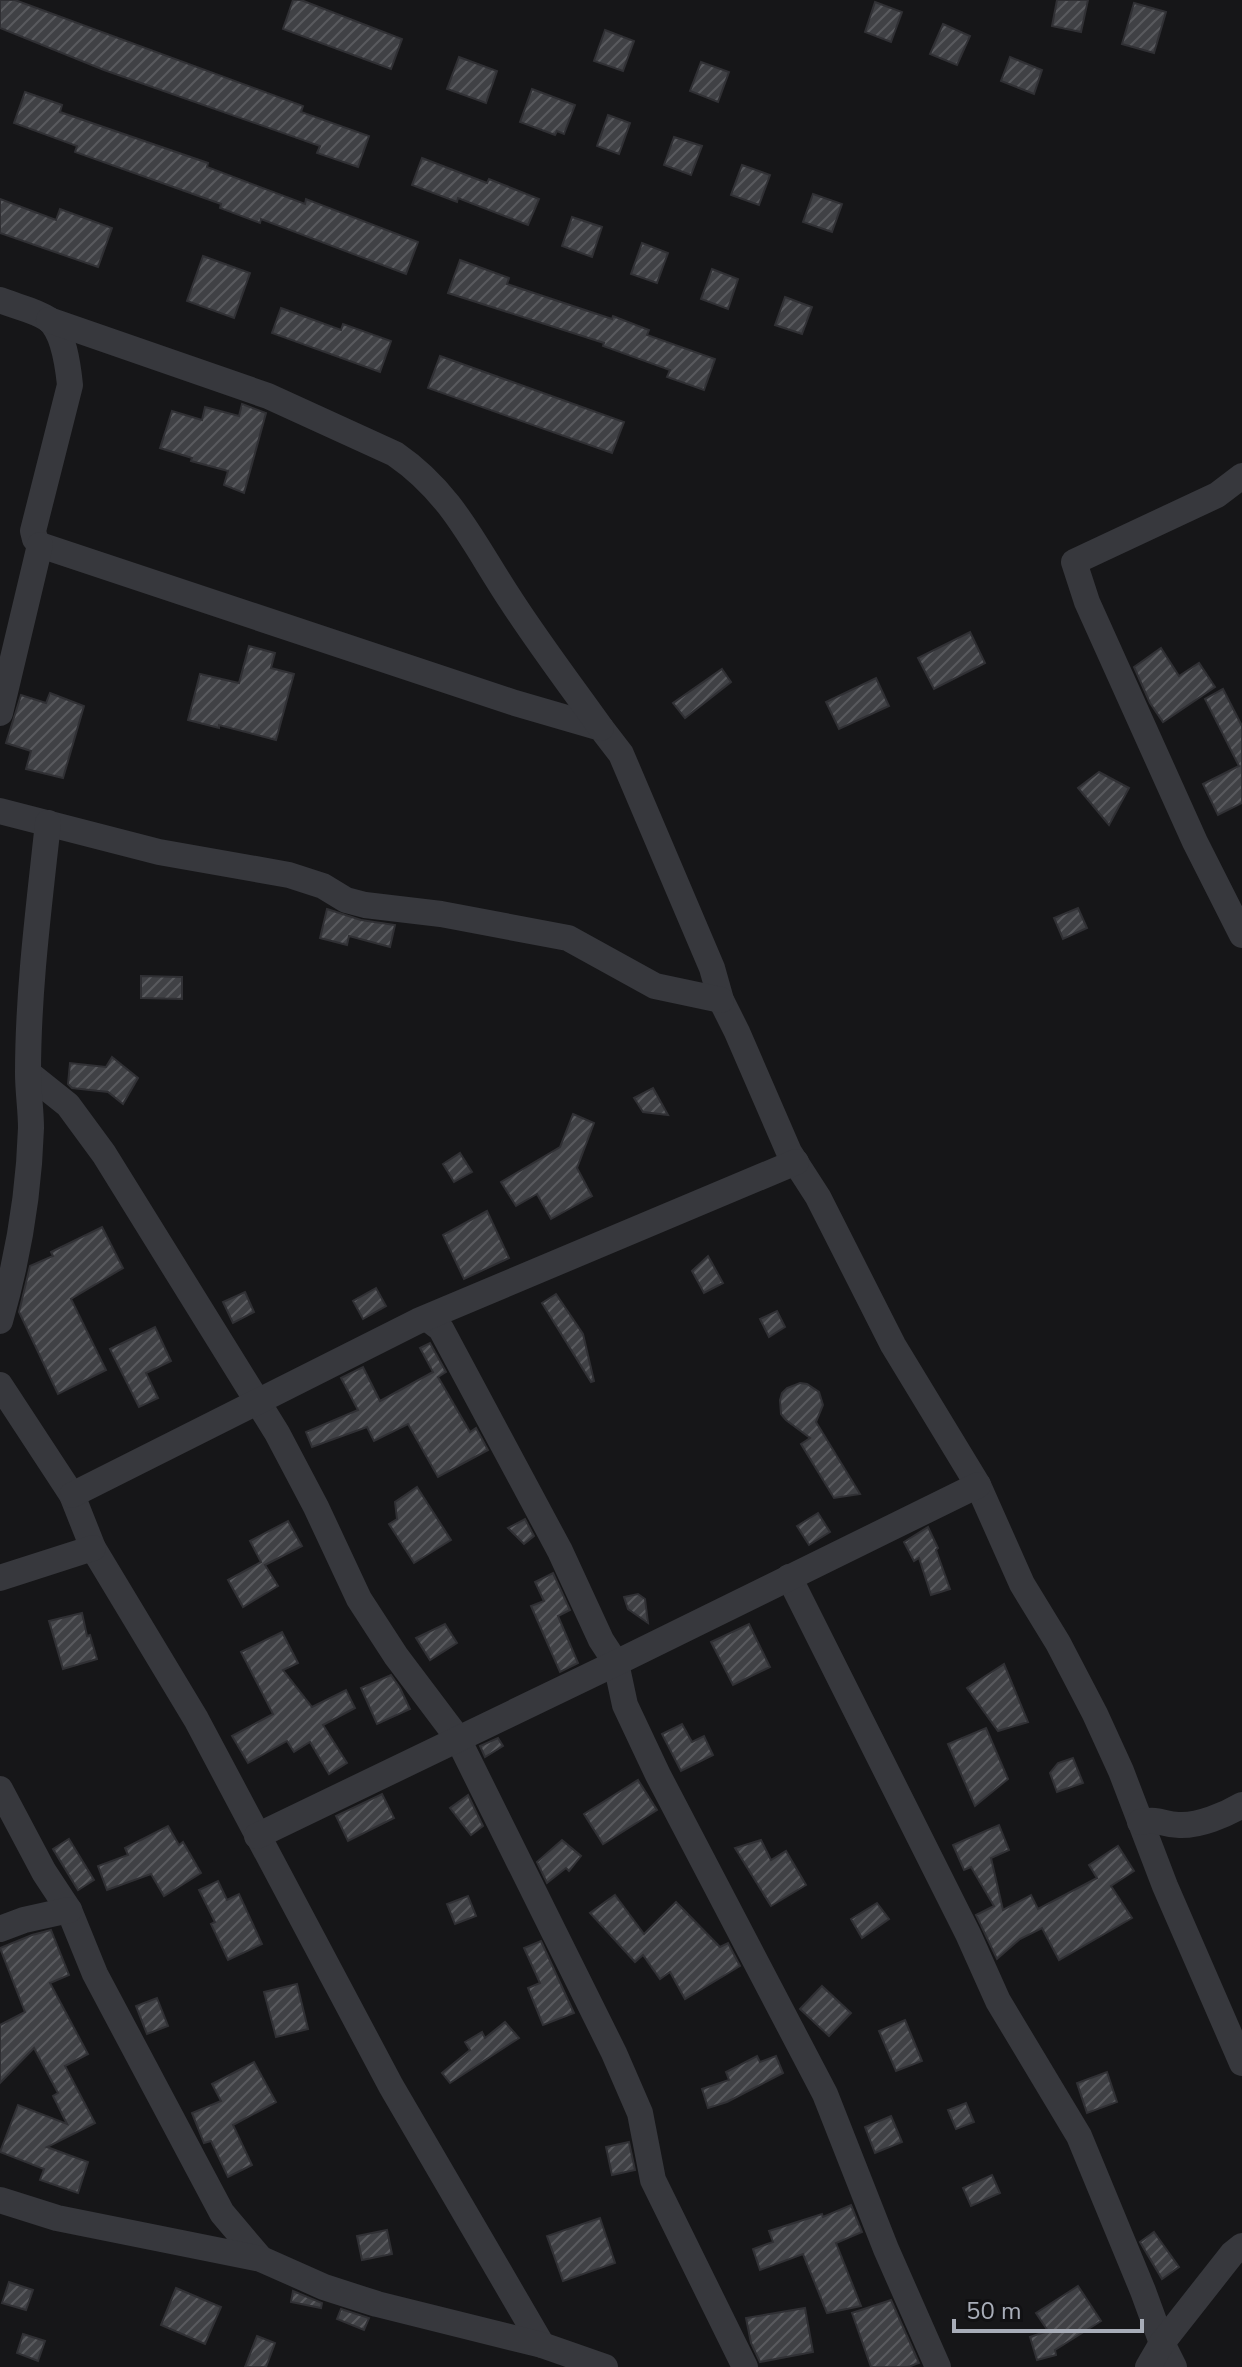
<svg xmlns="http://www.w3.org/2000/svg" width="1242" height="2367" viewBox="0 0 1242 2367" font-family="'Nunito Sans',sans-serif">
<style>
.building{fill:url(#building-hatch);stroke:#303034;stroke-width:2}
.lines{fill:none;stroke-linecap:round;stroke-linejoin:round}
.minor{stroke:#37383d;stroke-width:26}
</style>
<defs>
<pattern id="building-hatch" width="6" height="6" patternUnits="userSpaceOnUse" patternTransform="scale(2)"><rect width="6" height="6" fill="#404145"/><path d="M-1 1l2-2M0 6l6-6M5 7l2-2" fill="none" stroke="#595a5e"/></pattern>
</defs>
<rect width="100%" height="100%" fill="#161618"/>
<g class="building">
<polygon points="0,0 15,0 303,106 301,112 369,136 358,167 317,153 320,146 104,70 0,28"/>
<polygon points="293,0 301,0 402,39 391,69 283,29"/>
<polygon points="1057,0 1088,0 1081,32 1052,26"/>
<polygon points="875,2 902,12 891,42 865,32"/>
<polygon points="1134,3 1166,12 1154,53 1122,44"/>
<polygon points="943,24 970,36 957,65 930,54"/>
<polygon points="605,30 634,41 623,71 594,61"/>
<polygon points="459,57 497,71 486,103 447,89"/>
<polygon points="1010,57 1042,70 1034,94 1001,81"/>
<polygon points="701,62 729,72 718,102 690,91"/>
<polygon points="532,89 575,105 564,134 557,131 555,135 520,122"/>
<polygon points="25,92 62,105 60,112 208,163 207,167 305,204 306,199 418,242 406,274 261,219 260,223 220,208 221,204 75,152 77,146 14,123"/>
<polygon points="608,115 630,123 619,154 597,146"/>
<polygon points="674,137 702,146 691,175 664,165"/>
<polygon points="422,158 487,183 489,179 539,199 528,225 458,198 457,202 412,185"/>
<polygon points="742,165 770,175 759,205 731,195"/>
<polygon points="813,194 842,204 832,232 803,222"/>
<polygon points="0,199 56,220 60,209 112,228 98,267 0,233"/>
<polygon points="572,217 602,227 592,257 562,246"/>
<polygon points="642,243 668,253 657,283 631,274"/>
<polygon points="203,256 250,273 234,318 187,301"/>
<polygon points="460,260 509,278 507,284 612,319 613,316 649,330 647,335 715,359 704,390 667,377 670,370 603,346 604,343 448,293"/>
<polygon points="712,269 738,279 728,309 701,299"/>
<polygon points="785,297 812,307 802,334 775,325"/>
<polygon points="281,308 341,330 343,324 391,341 380,372 272,333"/>
<polygon points="440,356 624,422 612,453 428,388"/>
<polygon points="242,404 266,413 244,493 224,485 228,471 191,461 192,458 160,448 172,411 202,420 205,407 239,416"/>
<polygon points="970,632 985,663 934,689 918,658"/>
<polygon points="249,646 275,653 271,668 294,674 276,740 219,725 219,728 188,720 200,674 239,683"/>
<polygon points="1161,648 1179,676 1199,663 1215,687 1163,722 1150,703 1134,667"/>
<polygon points="722,669 731,682 685,718 673,703"/>
<polygon points="876,678 889,706 839,729 826,702"/>
<polygon points="1223,689 1242,726 1242,803 1218,815 1203,784 1239,766 1205,699"/>
<polygon points="50,693 84,706 63,778 26,769 31,751 6,743 21,695 46,703"/>
<polygon points="1099,772 1129,788 1109,825 1078,788"/>
<polygon points="1078,908 1087,928 1063,939 1054,918"/>
<polygon points="327,909 361,920 395,925 390,947 349,936 347,945 320,938"/>
<polygon points="141,976 182,977 182,999 141,998"/>
<polygon points="112,1057 138,1078 123,1104 108,1092 72,1088 68,1084 70,1063 106,1067"/>
<polygon points="653,1088 668,1115 643,1112 634,1098"/>
<polygon points="573,1114 594,1123 577,1168 592,1196 551,1219 537,1194 516,1206 501,1182 560,1147"/>
<polygon points="460,1153 472,1172 454,1182 443,1164"/>
<polygon points="487,1211 509,1258 464,1279 443,1235"/>
<polygon points="102,1227 123,1268 71,1299 106,1370 58,1394 19,1312 30,1266 53,1256 51,1252"/>
<polygon points="708,1256 723,1283 704,1293 692,1271"/>
<polygon points="376,1288 386,1306 363,1319 353,1301"/>
<polygon points="245,1292 254,1312 233,1323 223,1302"/>
<polygon points="556,1294 583,1334 594,1381 591,1382 542,1303"/>
<polygon points="777,1311 785,1327 769,1337 760,1319"/>
<polygon points="155,1327 171,1361 146,1373 158,1398 139,1407 110,1349"/>
<polygon points="430,1343 446,1372 438,1377 470,1432 476,1428 488,1450 438,1477 408,1424 374,1441 367,1427 312,1447 306,1432 358,1410 341,1378 363,1367 380,1401 433,1372 420,1348"/>
<polygon points="800,1383 807,1384 819,1392 823,1405 816,1422 860,1494 834,1498 801,1444 810,1438 786,1420 781,1414 780,1400 782,1393 787,1388"/>
<polygon points="417,1487 451,1540 414,1563 389,1524 397,1519 395,1502"/>
<polygon points="818,1513 830,1532 809,1545 797,1526"/>
<polygon points="525,1519 534,1536 524,1544 508,1528"/>
<polygon points="288,1521 302,1546 265,1565 278,1586 243,1607 228,1580 261,1562 250,1541"/>
<polygon points="928,1527 938,1548 936,1550 950,1589 931,1595 919,1558 914,1561 904,1542"/>
<polygon points="553,1573 570,1610 558,1616 578,1663 560,1672 531,1606 544,1601 535,1582"/>
<polygon points="638,1594 645,1599 648,1623 628,1609 624,1597"/>
<polygon points="82,1613 87,1636 90,1635 97,1659 63,1669 49,1621"/>
<polygon points="445,1624 457,1643 430,1660 416,1638"/>
<polygon points="749,1624 770,1667 733,1685 711,1642"/>
<polygon points="282,1632 298,1663 283,1670 312,1707 346,1690 355,1708 323,1725 347,1763 329,1774 310,1742 294,1752 287,1741 248,1763 232,1736 273,1714 241,1652"/>
<polygon points="1004,1664 1028,1722 998,1731 967,1688"/>
<polygon points="391,1675 400,1688 410,1709 377,1724 361,1688"/>
<polygon points="682,1724 692,1742 704,1736 713,1755 681,1771 662,1734"/>
<polygon points="986,1728 1008,1779 975,1806 948,1744"/>
<polygon points="498,1738 503,1746 485,1757 480,1746"/>
<polygon points="1073,1758 1083,1783 1057,1792 1050,1773 1058,1763"/>
<polygon points="638,1780 657,1810 603,1844 584,1814"/>
<polygon points="382,1794 394,1818 348,1841 336,1816"/>
<polygon points="468,1795 483,1826 471,1835 450,1808"/>
<polygon points="999,1825 1009,1850 991,1858 1003,1910 1031,1895 1038,1909 1097,1878 1089,1865 1118,1846 1134,1871 1111,1886 1132,1918 1059,1960 1042,1928 1020,1939 997,1959 976,1915 994,1906 971,1867 964,1870 953,1845"/>
<polygon points="168,1826 179,1845 183,1842 201,1873 164,1896 151,1874 107,1890 98,1866 128,1855 125,1848"/>
<polygon points="69,1839 94,1880 78,1890 53,1849"/>
<polygon points="562,1840 581,1856 569,1871 566,1868 547,1883 537,1862"/>
<polygon points="761,1840 771,1860 786,1851 806,1885 771,1906 735,1848"/>
<polygon points="218,1881 227,1900 239,1894 262,1944 228,1960 211,1924 215,1922 199,1890"/>
<polygon points="615,1895 644,1934 676,1902 720,1947 728,1943 740,1966 685,1999 670,1972 660,1979 643,1955 635,1962 590,1913"/>
<polygon points="468,1896 476,1916 455,1924 447,1904"/>
<polygon points="877,1903 889,1919 862,1938 851,1919"/>
<polygon points="51,1930 69,1975 50,1983 88,2054 65,2066 95,2123 47,2147 88,2162 78,2193 40,2180 44,2169 0,2152 18,2105 67,2124 53,2096 58,2093 34,2048 0,2083 0,2025 25,2012 0,1948 32,1935"/>
<polygon points="541,1941 574,2013 543,2025 528,1988 540,1983 524,1948"/>
<polygon points="297,1984 308,2029 276,2037 264,1992"/>
<polygon points="822,1986 851,2013 829,2036 800,2009"/>
<polygon points="157,1998 168,2026 147,2034 136,2006"/>
<polygon points="905,2020 922,2061 896,2071 879,2031"/>
<polygon points="505,2022 519,2038 450,2083 442,2073 470,2050 465,2042 482,2032 485,2038"/>
<polygon points="757,2056 760,2062 776,2056 783,2073 727,2102 708,2108 702,2089 729,2080 726,2072"/>
<polygon points="254,2062 276,2102 233,2125 252,2165 228,2177 211,2141 204,2143 192,2113 221,2101 212,2084"/>
<polygon points="1107,2072 1117,2102 1087,2113 1077,2083"/>
<polygon points="966,2103 974,2122 956,2129 948,2110"/>
<polygon points="891,2116 902,2142 875,2153 865,2127"/>
<polygon points="629,2142 635,2170 612,2175 606,2147"/>
<polygon points="992,2175 1000,2193 971,2206 963,2188"/>
<polygon points="851,2205 862,2232 836,2243 861,2306 827,2313 803,2254 760,2270 753,2249 773,2242 769,2231 822,2214 823,2217"/>
<polygon points="600,2218 615,2263 563,2281 547,2236"/>
<polygon points="387,2230 392,2254 362,2260 357,2236"/>
<polygon points="1154,2232 1179,2267 1162,2279 1140,2242"/>
<polygon points="9,2282 33,2290 26,2310 2,2303"/>
<polygon points="1078,2286 1101,2321 1055,2350 1056,2355 1037,2360 1030,2337 1048,2331 1036,2313"/>
<polygon points="176,2288 221,2307 205,2344 161,2325"/>
<polygon points="293,2291 322,2303 321,2308 291,2302"/>
<polygon points="891,2300 919,2363 908,2367 871,2367 852,2313"/>
<polygon points="805,2308 813,2352 760,2362 751,2343 746,2318"/>
<polygon points="341,2309 369,2318 364,2330 337,2319"/>
<polygon points="23,2334 45,2341 38,2361 17,2353"/>
<polygon points="257,2336 275,2343 266,2367 245,2367"/>
</g>
<g class="lines">
<g class="minor">
<path d="M0,300C14,306 35,310 48,319C64,332 68,366 70,385L33,531L35,539L40,545L515,703L601,728L621,754L712,968L721,1000L737,1032L789,1152L818,1197L893,1345L978,1485L1022,1584L1058,1643L1095,1714L1121,1771L1165,1886L1242,2063"/>
<path d="M49,320L268,396L395,454C453,494 474,545 512,602C540,645 571,686 601,728"/>
<polyline points="1242,476 1217,495 1074,562 1087,602 1195,842 1242,935"/>
<polyline points="0,713 40,545"/>
<polyline points="0,811 159,852 289,875 323,886 346,900 365,905 441,914 568,938 655,986 721,1000"/>
<polyline points="28,1073 68,1105 104,1154 277,1433 316,1507 359,1599 396,1656 457,1737 614,2053 640,2113 653,2180 745,2367"/>
<polyline points="428,1319 441,1329 560,1551 601,1640 616,1663 625,1705 658,1775 825,2094 886,2249 938,2367"/>
<path d="M0,1321C18,1258 29,1193 31,1128C31,1110 28,1092 28,1073C28,990 39,906 48,823"/>
<polyline points="0,1385 72,1495 93,1548 196,1719 391,2086 542,2345"/>
<polyline points="72,1495 418,1321 796,1162"/>
<polyline points="789,1577 968,1934 998,2001 1079,2136 1143,2291 1162,2343 1174,2367"/>
<polyline points="0,1578 93,1548"/>
<polyline points="0,1789 44,1872 69,1910 95,1974 222,2213 261,2259"/>
<path d="M1140,1822C1162,1818 1162,1825 1179,1825C1199,1826 1225,1815 1242,1805"/>
<polyline points="257,1836 616,1663 978,1485"/>
<polyline points="0,1929 24,1920 69,1910"/>
<polyline points="0,2200 57,2218 261,2259 324,2287 377,2304 542,2345 605,2367"/>
<polyline points="1148,2367 1162,2343 1232,2254 1242,2246"/>
</g>
</g>
<path d="M954 2319v12h188v-12" fill="none" stroke="#a8adb8" stroke-width="4"/>
<text x="966" y="2319" font-size="24" fill="#a8adb8" stroke="#111113" stroke-width="6" paint-order="stroke">50 m</text>
</svg>
